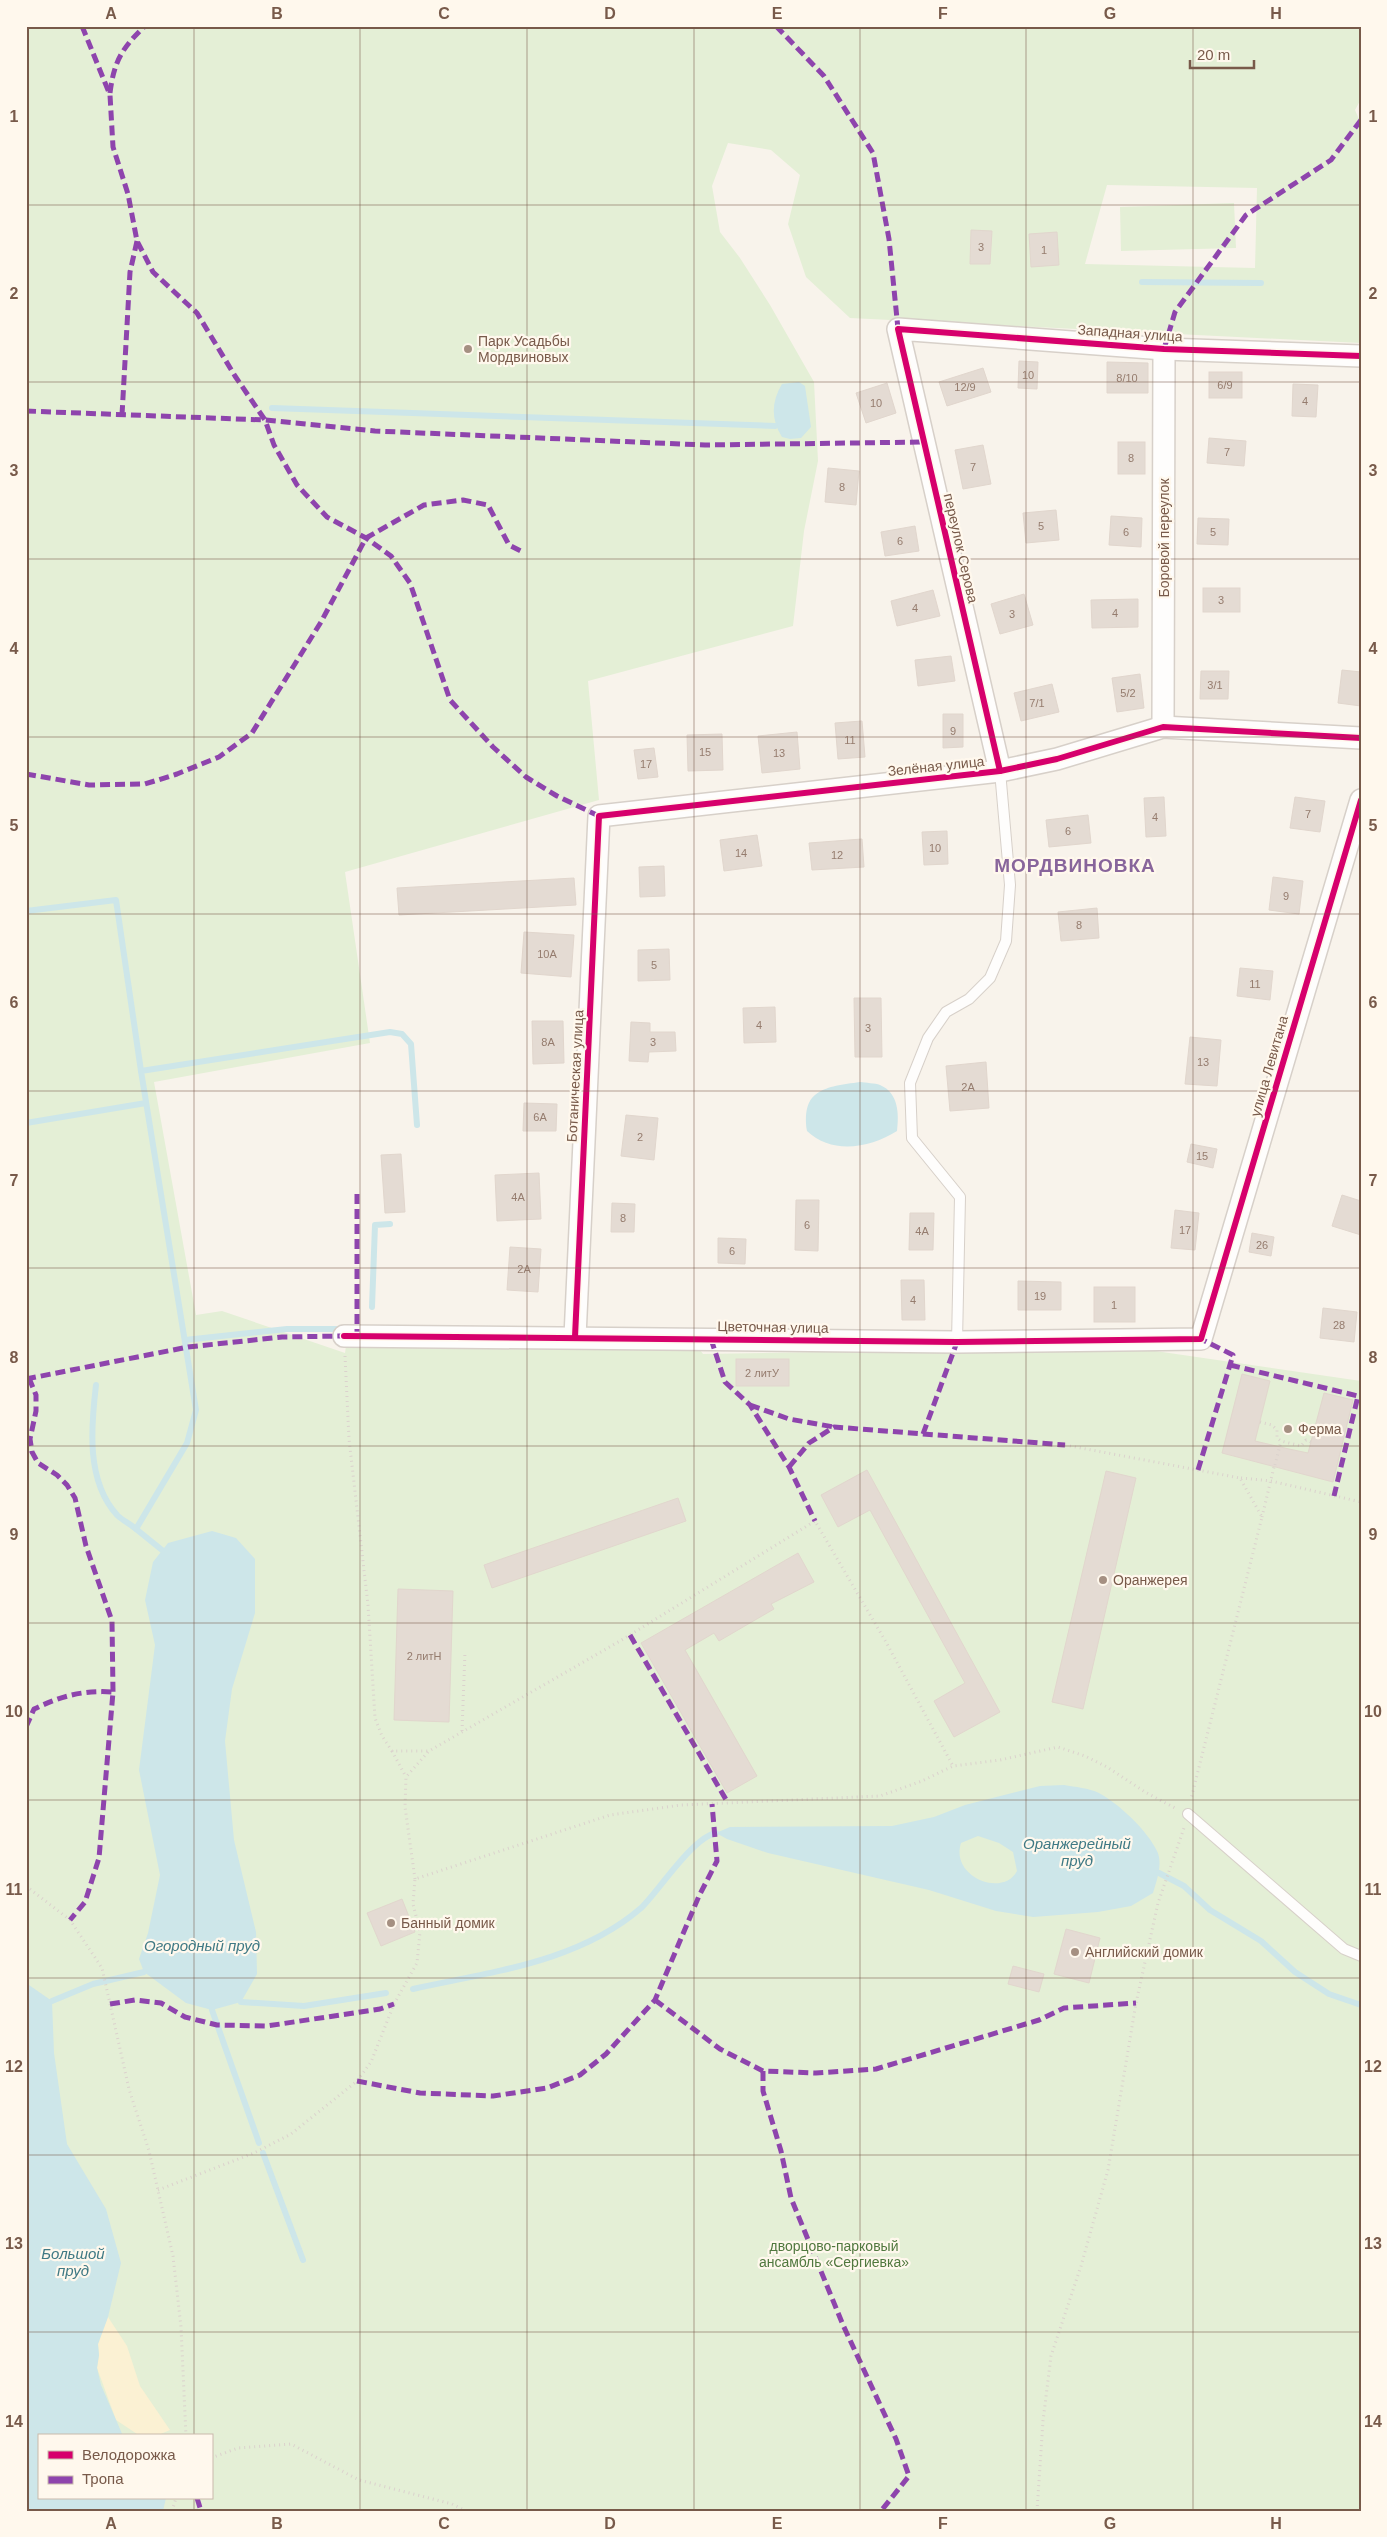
<svg xmlns="http://www.w3.org/2000/svg" width="1387" height="2537" viewBox="0 0 1387 2537" font-family="Arial,sans-serif">
<style>
.green{fill:#e4efd6;fill-rule:evenodd}
.sand{fill:#fbf1d3}
.water{fill:#cde6e9;fill-rule:evenodd}
.lines{fill:none;stroke-linecap:round;stroke-linejoin:round}
.stream{stroke:#cde6e9;stroke-width:6}
.building{fill:#e4dbd3;stroke:#e1d6cd}
.lane-casing{stroke:#d7d0c9;stroke-width:12}
.street-casing{stroke:#d7d0c9;stroke-width:24}
.path{stroke:#dbd2cd;stroke-width:3;stroke-dasharray:1 4;stroke-linecap:butt}
.lane{stroke:#fefdfc;stroke-width:10}
.street{stroke:#fefdfc;stroke-width:21}
.quiet{stroke:#8e44ad;stroke-width:5;stroke-dasharray:10 5;stroke-linecap:butt}
.cycleway-casing{stroke:#fff8ed;stroke-width:9}
.cycleway{stroke:#d6006c;stroke-width:6}
.grid{fill:none;stroke:#785a4a;stroke-width:1;stroke-opacity:0.55}
.poi-dot{fill:#a59082;stroke:#fff8ed;stroke-width:2}
.labels{text-anchor:middle;stroke-width:4.5;stroke-linejoin:round;paint-order:stroke}
.number-label{font-size:11px;fill:#957c6e}
.street-label{font-size:14px;fill:#785a4a;stroke:#fff8ed}
.poi-label{font-size:14px;fill:#785a4a;stroke:#fff8ed;text-anchor:start}
.park-label{font-size:14px;fill:#50783e;stroke:#fff8ed}
.water-label{font-size:15px;font-style:italic;fill:#3f7984;stroke:#fff8ed}
.district-label{font-size:19px;font-weight:bold;letter-spacing:1px;fill:#88659b;stroke:#fff8ed}
.neatline{fill:none;stroke:#785a4a;stroke-width:2}
.grid-label{font-size:16px;text-anchor:middle;font-weight:bold;fill:#785a4a}
</style>
<rect width="100%" height="100%" fill="#f8f3eb"/>
<g class="green">
<path d="M26,26H1361V99L1355,110L1361,124V343L850,318L806,277L788,224L800,175L771,150L728,143L712,186L720,232L740,258L770,305L814,382L818,461L804,531L793,626L588,681L599,800L345,872L370,1043L154,1082L196,1315L222,1311L345,1353L346,1346L700,1350L703,1354L1128,1347L1361,1381V2511H26ZM1107,185L1257,188L1255,268L1085,264ZM39,2436H211V2498H39Z"/>
<polygon points="1234,203 1236,248 1121,251 1120,207"/>
</g>
<polygon class="sand" points="108,2317 127,2346 140,2386 170,2430 156,2436 140,2436 116,2420 97,2368 99,2355 98,2344"/>
<g class="water">
<path d="M799,382L805,386L811,427L801,438L790,439L782,437C771,420 771,402 782,384Z"/>
<path d="M860,1082C866,1083 875,1083 880,1085C899,1093 899,1115 897,1131C870,1148 832,1155 807,1131C801,1089 825,1087 860,1082Z"/>
<polygon points="212,1531 236,1538 255,1559 255,1613 232,1689 225,1741 234,1840 256,1932 257,1974 241,2002 212,2010 186,2003 144,1972 139,1959 148,1933 160,1875 139,1770 155,1645 145,1600 153,1562 168,1543"/>
<path d="M1064,1785C1075,1787 1089,1788 1099,1793C1119,1804 1147,1830 1157,1851C1163,1863 1157,1880 1153,1893L1131,1906L1098,1912L1033,1917L996,1911L929,1890L768,1853L727,1839L716,1833L730,1827L892,1826L934,1817L965,1805L1040,1786ZM978,1836L999,1843L1013,1852L1017,1871C1003,1898 950,1877 961,1843Z"/>
<polygon points="26,1983 52,2001 54,2053 67,2144 106,2209 121,2263 108,2317 98,2344 99,2355 97,2368 101,2385 123,2436 39,2436 39,2498 166,2498 163,2511 26,2511"/>
</g>
<g class="lines">
<g class="stream">
<polyline points="1142,282 1261,283"/>
<polyline points="272,408 775,426"/>
<polyline points="26,911 116,900 141,1071"/>
<polyline points="26,1123 146,1103"/>
<polyline points="372,1307 375,1225 390,1224"/>
<polyline points="185,1340 287,1329 343,1329"/>
<path d="M96,1385C91,1427 86,1481 117,1515C122,1520 130,1524 136,1529"/>
<polyline points="162,1550 136,1529 187,1443 196,1410 141,1071 390,1032 402,1034 411,1044 417,1125"/>
<polyline points="1159,1873 1184,1886 1210,1910 1261,1941 1295,1972 1329,1994 1361,2005"/>
<path d="M413,1989C490,1972 579,1962 641,1908C658,1892 693,1837 716,1833"/>
<polyline points="52,2001 93,1984 144,1972"/>
<polyline points="241,2002 304,2006 386,1993"/>
<polyline points="212,2010 259,2143"/>
<polyline points="263,2153 303,2260"/>
</g>
</g>
<g class="building">
<polygon points="971,230 992,231 990,264 970,264"/>
<polygon points="1057,232 1059,265 1031,267 1029,234"/>
<polygon points="1019,361 1038,362 1037,389 1018,388"/>
<polygon points="1107,362 1148,363 1148,393 1107,393"/>
<polygon points="983,368 991,392 947,406 939,382"/>
<rect x="1209" y="372" width="33" height="26"/>
<polygon points="887,383 896,413 866,423 856,393"/>
<polygon points="1293,384 1318,385 1316,417 1292,416"/>
<polygon points="1209,438 1246,441 1244,466 1207,463"/>
<rect x="1118" y="442" width="27" height="32"/>
<polygon points="983,445 991,484 963,489 955,450"/>
<polygon points="828,468 859,471 856,505 825,502"/>
<polygon points="1056,510 1059,540 1026,543 1023,513"/>
<polygon points="1111,516 1142,518 1141,547 1109,545"/>
<polygon points="1198,518 1229,519 1228,545 1197,544"/>
<polygon points="915,526 919,551 885,556 881,532"/>
<rect x="1203" y="588" width="37" height="24"/>
<polygon points="933,590 940,616 897,626 891,601"/>
<polygon points="1024,594 1033,625 1000,634 991,604"/>
<polygon points="1138,599 1138,627 1092,628 1091,600"/>
<polygon points="951,656 955,681 918,686 915,660"/>
<polygon points="1342,670 1361,672 1361,706 1338,703"/>
<polygon points="1201,671 1229,671 1228,699 1200,699"/>
<polygon points="1140,674 1144,708 1117,712 1112,678"/>
<polygon points="1052,684 1059,712 1021,721 1014,693"/>
<polygon points="943,714 963,714 963,747 943,748"/>
<polygon points="862,721 865,757 838,759 835,723"/>
<polygon points="797,732 800,769 762,773 758,736"/>
<polygon points="722,734 723,770 688,771 687,735"/>
<polygon points="654,748 658,777 638,779 634,750"/>
<polygon points="1164,797 1166,836 1146,837 1144,798"/>
<polygon points="1295,797 1325,801 1320,832 1290,828"/>
<polygon points="1088,815 1091,843 1049,847 1046,820"/>
<polygon points="947,831 948,864 924,865 922,832"/>
<polygon points="757,835 762,866 724,871 720,840"/>
<polygon points="862,839 864,867 812,870 809,843"/>
<polygon points="664,866 665,896 640,897 639,867"/>
<polygon points="1273,877 1303,881 1299,914 1269,910"/>
<polygon points="574,878 576,905 399,915 397,888"/>
<polygon points="1097,908 1099,938 1061,941 1058,912"/>
<polygon points="524,932 574,935 571,977 521,973"/>
<polygon points="669,949 670,980 638,981 638,950"/>
<polygon points="1240,968 1273,971 1270,1000 1237,996"/>
<polygon points="854,998 881,998 882,1057 855,1057"/>
<polygon points="775,1007 776,1042 744,1043 743,1008"/>
<polygon points="532,1021 563,1021 564,1063 533,1064"/>
<polygon points="631,1022 650,1023 650,1032 675,1032 676,1051 649,1052 648,1062 629,1061"/>
<polygon points="1190,1037 1221,1040 1217,1086 1185,1084"/>
<polygon points="986,1062 989,1108 950,1111 946,1066"/>
<polygon points="524,1103 557,1104 556,1131 523,1131"/>
<polygon points="626,1115 658,1118 654,1160 621,1156"/>
<polygon points="1191,1144 1217,1149 1213,1168 1187,1162"/>
<polygon points="401,1154 405,1212 385,1213 381,1155"/>
<polygon points="539,1173 541,1219 497,1221 495,1175"/>
<polygon points="1342,1195 1361,1201 1361,1235 1332,1226"/>
<polygon points="796,1200 819,1200 818,1251 795,1250"/>
<polygon points="612,1203 635,1204 634,1232 611,1232"/>
<polygon points="1175,1210 1199,1213 1195,1250 1171,1248"/>
<polygon points="910,1213 934,1213 933,1250 909,1250"/>
<polygon points="1252,1233 1274,1237 1271,1256 1249,1252"/>
<polygon points="718,1238 746,1239 745,1264 718,1263"/>
<polygon points="510,1247 541,1249 538,1292 507,1290"/>
<polygon points="901,1280 924,1280 925,1320 902,1320"/>
<polygon points="1018,1281 1061,1282 1061,1310 1018,1310"/>
<rect x="1094" y="1287" width="41" height="35"/>
<polygon points="1323,1308 1357,1312 1354,1342 1320,1338"/>
<rect x="736" y="1359" width="53" height="27"/>
<polygon points="1242,1374 1270,1381 1255,1441 1289,1449 1308,1453 1324,1393 1353,1400 1333,1482 1222,1453"/>
<polygon points="867,1470 1000,1712 954,1737 934,1701 965,1683 870,1510 838,1527 821,1495"/>
<polygon points="1106,1471 1136,1478 1083,1709 1052,1702"/>
<polygon points="678,1498 686,1521 492,1588 484,1565"/>
<polygon points="798,1553 814,1582 771,1604 774,1609 719,1641 714,1633 685,1650 757,1776 727,1793 641,1643"/>
<polygon points="398,1589 453,1591 449,1722 394,1720"/>
<polygon points="402,1899 415,1932 381,1946 367,1913"/>
<polygon points="1066,1929 1100,1938 1089,1983 1054,1974"/>
<polygon points="1013,1966 1044,1974 1039,1992 1008,1984"/>
</g>
<g class="lines">
<defs>
<g id="lane">
<polyline points="957,1342 960,1197 912,1138 910,1083 928,1038 946,1012 969,999 990,978 1006,941 1010,885 1000,771"/>
<polyline points="1188,1814 1344,1949 1361,1956"/>
</g>
<g id="street">
<polyline points="1163,727 1164,349"/>
<polyline points="1000,771 898,329 1164,349 1361,356"/>
<polyline points="344,1336 957,1342 1201,1339 1361,800"/>
<polyline points="575,1337 599,816 1000,771 1057,759 1163,727 1361,738"/>
</g>
</defs>
<use href="#lane" class="lane-casing"/>
<use href="#street" class="street-casing"/>
<g class="path">
<polyline points="345,1356 349,1439 368,1605 375,1718 382,1736 392,1751 429,1751"/>
<polyline points="1260,1422 1272,1425 1277,1430 1277,1438 1281,1441 1301,1446 1306,1440 1311,1442"/>
<polyline points="1065,1445 1240,1478 1262,1517 1191,1799"/>
<polyline points="1275,1465 1281,1441"/>
<polyline points="1241,1478 1271,1481 1361,1502"/>
<polyline points="1262,1517 1274,1467"/>
<polyline points="462,1731 465,1652"/>
<polyline points="392,1751 406,1777"/>
<polyline points="415,1879 405,1807 406,1777 429,1751 620,1641 815,1521 886,1642 953,1766"/>
<polyline points="26,1886 70,1920 102,1968 129,2089 149,2151 173,2256 181,2327 186,2436"/>
<polyline points="158,2190 254,2153 291,2134 357,2081 371,2062 394,2004 417,1963 420,1932 413,1904 415,1879 610,1815 681,1805 880,1796 922,1781 953,1766 1000,1760 1058,1747 1085,1756 1107,1767 1145,1792 1175,1808"/>
<polyline points="211,2458 238,2448 291,2444 359,2480 452,2504 466,2511"/>
<polyline points="172,2511 176,2498"/>
<polyline points="1037,2511 1043,2421 1051,2356 1081,2266 1108,2170 1136,2003 1158,1903 1184,1828"/>
</g>
<use href="#lane" class="lane"/>
<use href="#street" class="street"/>
<g class="quiet">
<polyline points="82,26 110,95 113,147 128,194 137,241 153,272 197,313 235,376 265,420 274,445 297,485 327,517 366,538 391,556 410,583 450,700 493,747 526,777 557,796 599,816"/>
<polyline points="776,26 824,76 873,153 889,239 898,329"/>
<path d="M110,93C114,61 122,48 145,26"/>
<polyline points="1164,349 1175,312 1246,215 1331,160 1361,120"/>
<polyline points="26,411 265,420 375,431 705,445 924,442"/>
<polyline points="122,415 130,272 137,241"/>
<polyline points="26,774 89,785 145,784 177,774 219,757 252,733 321,622 366,538 424,505 463,500 488,505 509,545 523,552"/>
<polyline points="357,1194 357,1336"/>
<polyline points="711,1339 725,1382 750,1405 789,1467 815,1521"/>
<polyline points="1230,1365 1358,1396 1334,1496"/>
<polyline points="29,1378 36,1395 36,1411 30,1439 32,1452 38,1463 57,1475 67,1485 75,1498 86,1546 112,1621 113,1692"/>
<polyline points="26,1379 188,1347 282,1337 344,1336"/>
<polyline points="750,1405 789,1419 834,1427"/>
<polyline points="923,1434 957,1342"/>
<polyline points="789,1467 809,1443 834,1427 1065,1445"/>
<polyline points="1198,1470 1233,1355 1201,1339"/>
<polyline points="630,1635 728,1803"/>
<path d="M26,1727L34,1709C61,1696 83,1690 113,1692L99,1858L85,1902L70,1920"/>
<polyline points="655,2000 720,2049 763,2071 816,2073 876,2069 1039,2020 1064,2008 1136,2003"/>
<polyline points="110,2004 135,2000 161,2003 185,2017 217,2025 267,2026 380,2009 394,2004"/>
<polyline points="763,2071 763,2091 781,2151 791,2198 843,2325 896,2439 909,2476 881,2511"/>
<polyline points="357,2081 420,2093 493,2096 547,2088 580,2075 606,2054 655,2000 699,1896 717,1861 712,1804"/>
<polyline points="197,2498 201,2511"/>
</g>
<defs>
<g id="cycleway">
<polyline points="1000,771 898,329 1164,349 1361,356"/>
<polyline points="344,1336 957,1342 1201,1339 1361,800"/>
<polyline points="575,1337 599,816 1000,771 1057,759 1163,727 1361,738"/>
</g>
</defs>
<use href="#cycleway" class="cycleway-casing"/>
<use href="#cycleway" class="cycleway"/>
</g>
<path class="grid" d="M194,26V2436M360,26V2511M527,26V2511M694,26V2511M860,26V2511M1026,26V2511M1193,26V2511M26,205H1361M26,382H1361M26,559H1361M26,737H1361M26,914H1361M26,1091H1361M26,1268H1361M26,1446H1361M26,1623H1361M26,1800H1361M26,1978H1361M26,2155H1361M26,2332H1361M194,2498V2511"/>
<g class="poi-dot">
<circle cx="468" cy="349" r="5"/>
<circle cx="1288" cy="1429" r="5"/>
<circle cx="1103" cy="1580" r="5"/>
<circle cx="391" cy="1923" r="5"/>
<circle cx="1075" cy="1952" r="5"/>
</g>
<g class="labels">
<g class="number-label">
<text x="981" y="251">3</text>
<text x="1044" y="254">1</text>
<text x="1028" y="379">10</text>
<text x="1127" y="382">8/10</text>
<text x="1225" y="389">6/9</text>
<text x="965" y="391">12/9</text>
<text x="1305" y="405">4</text>
<text x="876" y="407">10</text>
<text x="1227" y="456">7</text>
<text x="1131" y="462">8</text>
<text x="973" y="471">7</text>
<text x="842" y="491">8</text>
<text x="1041" y="530">5</text>
<text x="1126" y="536">6</text>
<text x="1213" y="536">5</text>
<text x="900" y="545">6</text>
<text x="1221" y="604">3</text>
<text x="915" y="612">4</text>
<text x="1115" y="617">4</text>
<text x="1012" y="618">3</text>
<text x="1215" y="689">3/1</text>
<text x="1128" y="697">5/2</text>
<text x="1037" y="707">7/1</text>
<text x="953" y="735">9</text>
<text x="850" y="744">11</text>
<text x="705" y="756">15</text>
<text x="779" y="757">13</text>
<text x="646" y="768">17</text>
<text x="1308" y="818">7</text>
<text x="1155" y="821">4</text>
<text x="1068" y="835">6</text>
<text x="935" y="852">10</text>
<text x="741" y="857">14</text>
<text x="837" y="859">12</text>
<text x="1286" y="900">9</text>
<text x="1079" y="929">8</text>
<text x="547" y="958">10А</text>
<text x="654" y="969">5</text>
<text x="1255" y="988">11</text>
<text x="759" y="1029">4</text>
<text x="868" y="1032">3</text>
<text x="548" y="1046">8А</text>
<text x="653" y="1046">3</text>
<text x="1203" y="1066">13</text>
<text x="968" y="1091">2А</text>
<text x="540" y="1121">6А</text>
<text x="640" y="1141">2</text>
<text x="1202" y="1160">15</text>
<text x="518" y="1201">4А</text>
<text x="623" y="1222">8</text>
<text x="807" y="1229">6</text>
<text x="1185" y="1234">17</text>
<text x="922" y="1235">4А</text>
<text x="1262" y="1249">26</text>
<text x="732" y="1255">6</text>
<text x="524" y="1273">2А</text>
<text x="1040" y="1300">19</text>
<text x="913" y="1304">4</text>
<text x="1114" y="1309">1</text>
<text x="1339" y="1329">28</text>
<text x="762" y="1377">2 литУ</text>
<text x="424" y="1660">2 литН</text>
</g>
<g class="street-label">
<text transform="translate(1130 333) rotate(4)" y="5">Западная улица</text>
<text transform="translate(1164 538) rotate(-90)" y="5">Боровой переулок</text>
<text transform="translate(961 548) rotate(77)" y="5">переулок Серова</text>
<text transform="translate(936 766) rotate(-6)" y="5">Зелёная улица</text>
<text transform="translate(1269 1066) rotate(-74)" y="5">улица Левитана</text>
<text transform="translate(575 1076) rotate(-87)" y="5">Ботаническая улица</text>
<text transform="translate(773 1327) rotate(1)" y="5">Цветочная улица</text>
</g>
<g class="poi-label">
<text x="478" y="346">Парк Усадьбы<tspan x="478" dy="16">Мордвиновых</tspan></text>
<text x="1298" y="1434">Ферма</text>
<text x="1113" y="1585">Оранжерея</text>
<text x="401" y="1928">Банный домик</text>
<text x="1085" y="1957">Английский домик</text>
</g>
<g class="park-label">
<text x="834" y="2251">дворцово-парковый<tspan x="834" dy="16">ансамбль «Сергиевка»</tspan></text>
</g>
<g class="water-label">
<text x="1077" y="1849">Оранжерейный<tspan x="1077" dy="17">пруд</tspan></text>
<text x="202" y="1951">Огородный пруд</text>
<text x="73" y="2259">Большой<tspan x="73" dy="17">пруд</tspan></text>
</g>
<g class="district-label">
<text x="1075" y="872">МОРДВИНОВКА</text>
</g>
</g>
<rect width="1387" height="2537" fill="none" stroke="#fff8ed" stroke-width="55"/>
<rect x="38" y="2434" width="175" height="65" fill="#fff8ed" stroke="#c9b9ac"/>
<rect x="48" y="2451" width="25" height="8" fill="#d6006c" stroke="#c9b9ac"/>
<text x="82" y="2460" font-size="15" fill="#785a4a">Велодорожка</text>
<rect x="48" y="2476" width="25" height="8" fill="#8e44ad" stroke="#c9b9ac"/>
<text x="82" y="2484" font-size="15" fill="#785a4a">Тропа</text>
<path d="M1190 60v8h64v-8" fill="none" stroke="#785a4a" stroke-width="2.5"/>
<text x="1197" y="60" font-size="15" fill="#785a4a" stroke="#fff8ed" stroke-width="4" paint-order="stroke">20 m</text>
<rect x="28" y="28" width="1332" height="2482" class="neatline"/>
<g class="grid-label">
<text x="111" y="19">A</text>
<text x="277" y="19">B</text>
<text x="444" y="19">C</text>
<text x="610" y="19">D</text>
<text x="777" y="19">E</text>
<text x="943" y="19">F</text>
<text x="1110" y="19">G</text>
<text x="1276" y="19">H</text>
<text x="14" y="122">1</text>
<text x="1373" y="122">1</text>
<text x="14" y="299">2</text>
<text x="1373" y="299">2</text>
<text x="14" y="476">3</text>
<text x="1373" y="476">3</text>
<text x="14" y="654">4</text>
<text x="1373" y="654">4</text>
<text x="14" y="831">5</text>
<text x="1373" y="831">5</text>
<text x="14" y="1008">6</text>
<text x="1373" y="1008">6</text>
<text x="14" y="1186">7</text>
<text x="1373" y="1186">7</text>
<text x="14" y="1363">8</text>
<text x="1373" y="1363">8</text>
<text x="14" y="1540">9</text>
<text x="1373" y="1540">9</text>
<text x="14" y="1717">10</text>
<text x="1373" y="1717">10</text>
<text x="14" y="1895">11</text>
<text x="1373" y="1895">11</text>
<text x="14" y="2072">12</text>
<text x="1373" y="2072">12</text>
<text x="14" y="2249">13</text>
<text x="1373" y="2249">13</text>
<text x="14" y="2427">14</text>
<text x="1373" y="2427">14</text>
<text x="111" y="2529">A</text>
<text x="277" y="2529">B</text>
<text x="444" y="2529">C</text>
<text x="610" y="2529">D</text>
<text x="777" y="2529">E</text>
<text x="943" y="2529">F</text>
<text x="1110" y="2529">G</text>
<text x="1276" y="2529">H</text>
</g>
</svg>
